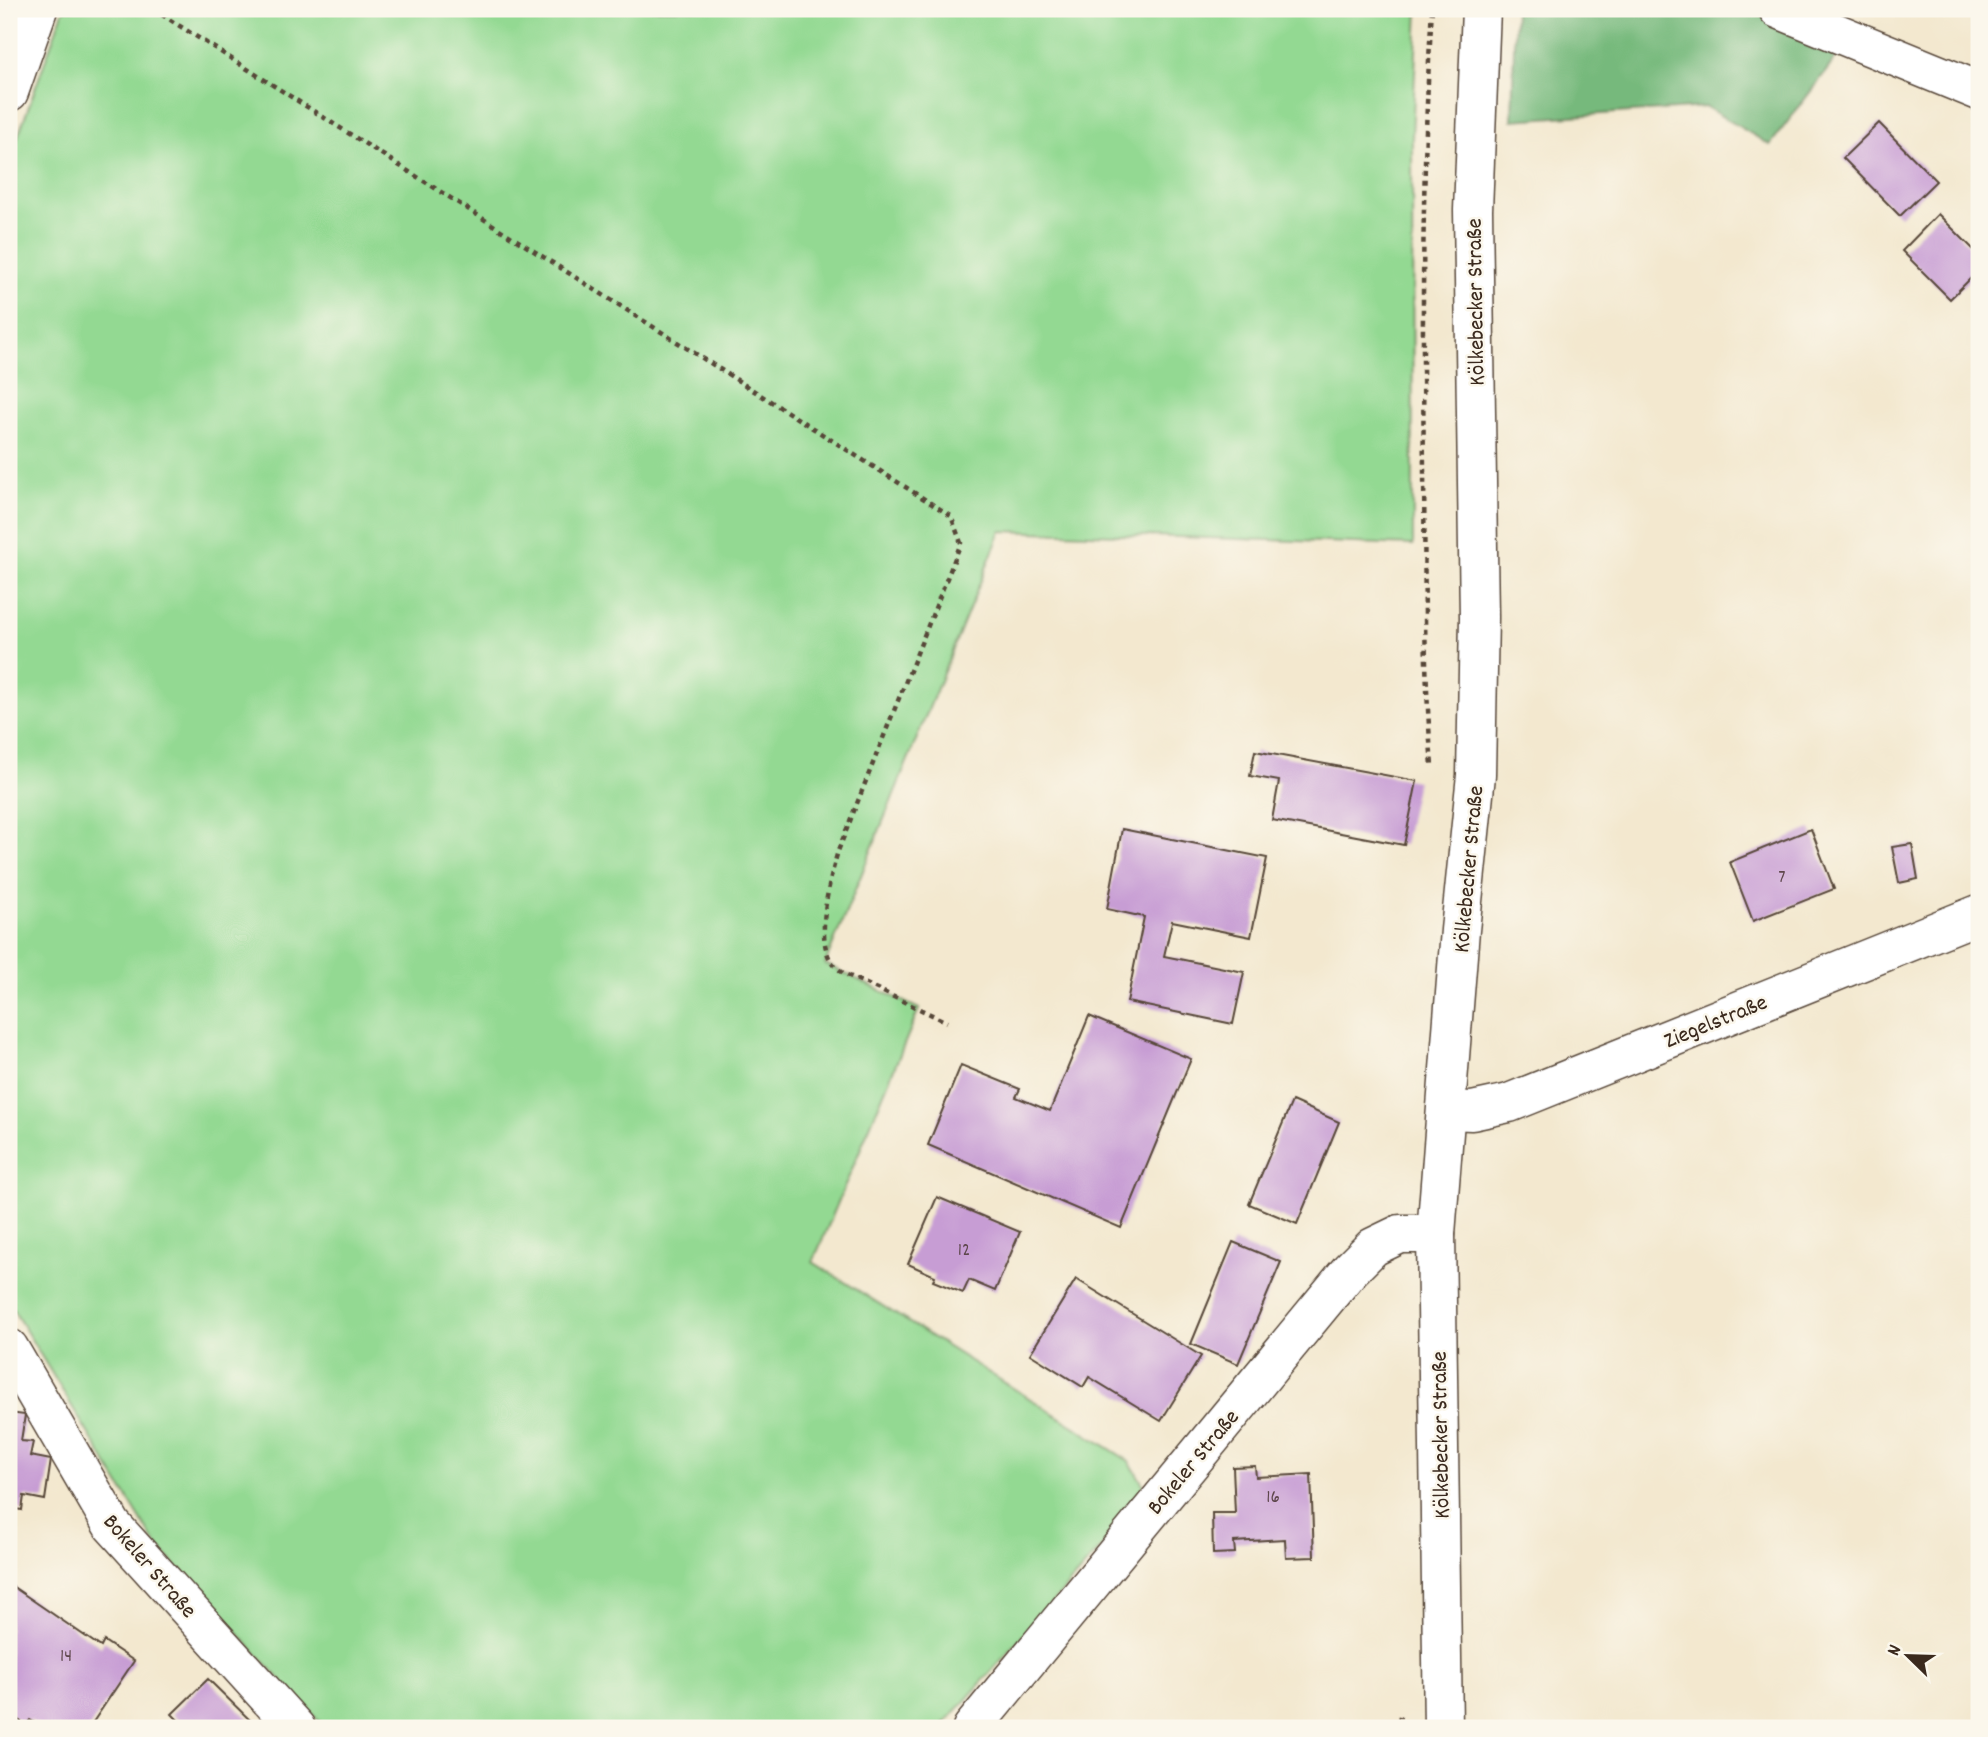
<svg xmlns="http://www.w3.org/2000/svg" width="1988" height="1737" viewBox="0 0 1988 1737" font-family="Dekko,sans-serif">
<style>
.green{fill:#93d992;stroke:#678258;stroke-width:2}
.forest{fill:#76b97c;stroke:#58724d;stroke-width:2}
.building{fill:#c79dd4}
.lines{fill:none;stroke-linecap:round;stroke-linejoin:round}
.minor-casing{stroke:#574639;stroke-width:41}
.major-casing{stroke:#574639;stroke-width:41}
.path{stroke:#574639;stroke-width:4.5;stroke-dasharray:5 5;stroke-linecap:butt}
.minor{stroke:#fff;stroke-width:38}
.major{stroke:#fff;stroke-width:38}
.labels{text-anchor:middle;stroke-width:5;stroke-linejoin:round;paint-order:stroke}
.number-label{font-size:19px;fill:#5e474c}
.street-label{font-size:23px;fill:#3b2a1e;stroke:#fbf7ec}
</style>
<rect width="100%" height="100%" fill="#fbf7ec"/>
<filter id="ink" filterUnits="userSpaceOnUse"><feTurbulence type="fractalNoise" baseFrequency=".0143" numOctaves="2"/><feDisplacementMap in="SourceGraphic" scale="14" xChannelSelector="R" yChannelSelector="G"/><feConvolveMatrix kernelMatrix="1 2 1 2 8 2 1 2 1" color-interpolation-filters="sRGB"/></filter>
<filter id="wash" filterUnits="userSpaceOnUse"><feTurbulence type="fractalNoise" baseFrequency=".00686" numOctaves="4" result="noise"/><feDisplacementMap in="SourceGraphic" scale="28" xChannelSelector="R" yChannelSelector="G"/><feGaussianBlur stdDeviation="1.57" result="paint"/><feColorMatrix in="noise" values="0 0 0 0 0 0 0 0 0 0 0 0 0 0 0 0 0 1.4 0 .05"/><feComposite in="paint" operator="in"/></filter>
<g filter="url(#wash)">
<rect width="100%" height="100%" fill="#f3e8cf"/>
<polygon class="green" points="64,9 1418,9 1412,138 1413,545 1001,531 825,964 919,1009 813,1262 1129,1461 1149,1494 941,1728 325,1728 155,1543 9,1303 9,161"/>
<polygon class="forest" points="1515,9 1749,9 1839,54 1770,145 1706,107 1512,120"/>
<g id="blocks">
<g class="building">
<polygon points="1879,123 1936,181 1900,216 1843,158"/>
<polygon points="1938,214 1979,255 1979,270 1950,299 1902,251"/>
<polygon points="1255,751 1417,781 1404,845 1272,820 1279,781 1250,776"/>
<polygon points="1122,829 1267,858 1251,937 1172,921 1164,956 1244,972 1233,1024 1127,1002 1144,917 1107,909"/>
<polygon points="1811,829 1834,889 1753,921 1730,862"/>
<polygon points="1912,844 1918,879 1899,883 1892,847"/>
<polygon points="1089,1016 1191,1059 1121,1228 928,1145 961,1065 1020,1089 1016,1097 1050,1111"/>
<polygon points="1292,1101 1339,1122 1297,1224 1249,1204"/>
<polygon points="937,1197 1020,1232 995,1291 969,1280 963,1293 933,1281 935,1276 908,1264"/>
<polygon points="1233,1242 1281,1262 1238,1364 1191,1344"/>
<polygon points="1076,1279 1201,1356 1161,1421 1089,1377 1083,1387 1030,1354"/>
<polygon points="9,1413 25,1415 21,1441 33,1442 30,1456 51,1460 45,1500 24,1496 22,1510 9,1508"/>
<polygon points="1255,1466 1256,1477 1311,1474 1314,1557 1286,1558 1285,1539 1234,1542 1235,1553 1213,1554 1212,1513 1235,1513 1233,1467"/>
<polygon points="9,1584 101,1647 104,1641 134,1661 89,1728 43,1728 30,1720 26,1725 9,1714"/>
<polygon points="208,1679 258,1728 186,1728 172,1714"/>
</g>
</g>
</g>
<g filter="url(#ink)">
<use href="#blocks" fill-opacity="0" stroke="#574639" stroke-width="2"/>
<g class="lines">
<defs>
<g id="minor">
<polyline points="1778,9 1979,91"/>
<polyline points="9,92 38,9"/>
<polyline points="1447,1110 1472,1111 1509,1103 1979,914"/>
<polyline points="9,1348 112,1525 296,1728"/>
<polyline points="972,1728 1350,1270 1373,1247 1400,1234 1436,1234"/>
</g>
<polyline id="major" points="1443,1728 1436,1234 1460,930 1476,775 1479,617 1473,210 1481,9"/>
</defs>
<use href="#minor" class="minor-casing"/>
<use href="#major" class="major-casing"/>
<g class="path">
<path d="M153,9L951,516L961,543L838,851C830,878 815,936 831,961C834,966 840,970 843,973L947,1022"/>
<path d="M1432,9C1422,162 1422,315 1424,469C1425,568 1423,666 1432,765"/>
<polyline points="1397,1728 1400,1716"/>
</g>
<use href="#minor" class="minor"/>
<use href="#major" class="major"/>
</g>
</g>
<g class="labels">
<g class="number-label">
<text x="1782" y="882">7</text>
<text x="964" y="1255">12</text>
<text x="1273" y="1502">16</text>
<text x="66" y="1661">14</text>
</g>
<g class="street-label">
<text transform="translate(1474 302) rotate(-91)" y="8">Kölkebecker Straße</text>
<text transform="translate(1467 869) rotate(-85)" y="8">Kölkebecker Straße</text>
<text transform="translate(1715 1020) rotate(-22)" y="8">Ziegelstraße</text>
<text transform="translate(1439 1435) rotate(-91)" y="8">Kölkebecker Straße</text>
<text transform="translate(1192 1461) rotate(-50)" y="8">Bokeler Straße</text>
<text transform="translate(151 1565) rotate(49)" y="8">Bokeler Straße</text>
</g>
</g>
<rect width="1988" height="1737" fill="none" stroke="#fbf7ec" stroke-width="35"/>
<g transform="translate(1908 1656) rotate(293)" stroke="#fbf7ec" stroke-width="5" paint-order="stroke">
<path d="M0-5L12 26L0 18L-12 26Z" fill="#3b2a1e"/>
<text y="-10" font-size="19" font-weight="bold" text-anchor="middle" fill="#3b2a1e">N</text>
</g>
</svg>
